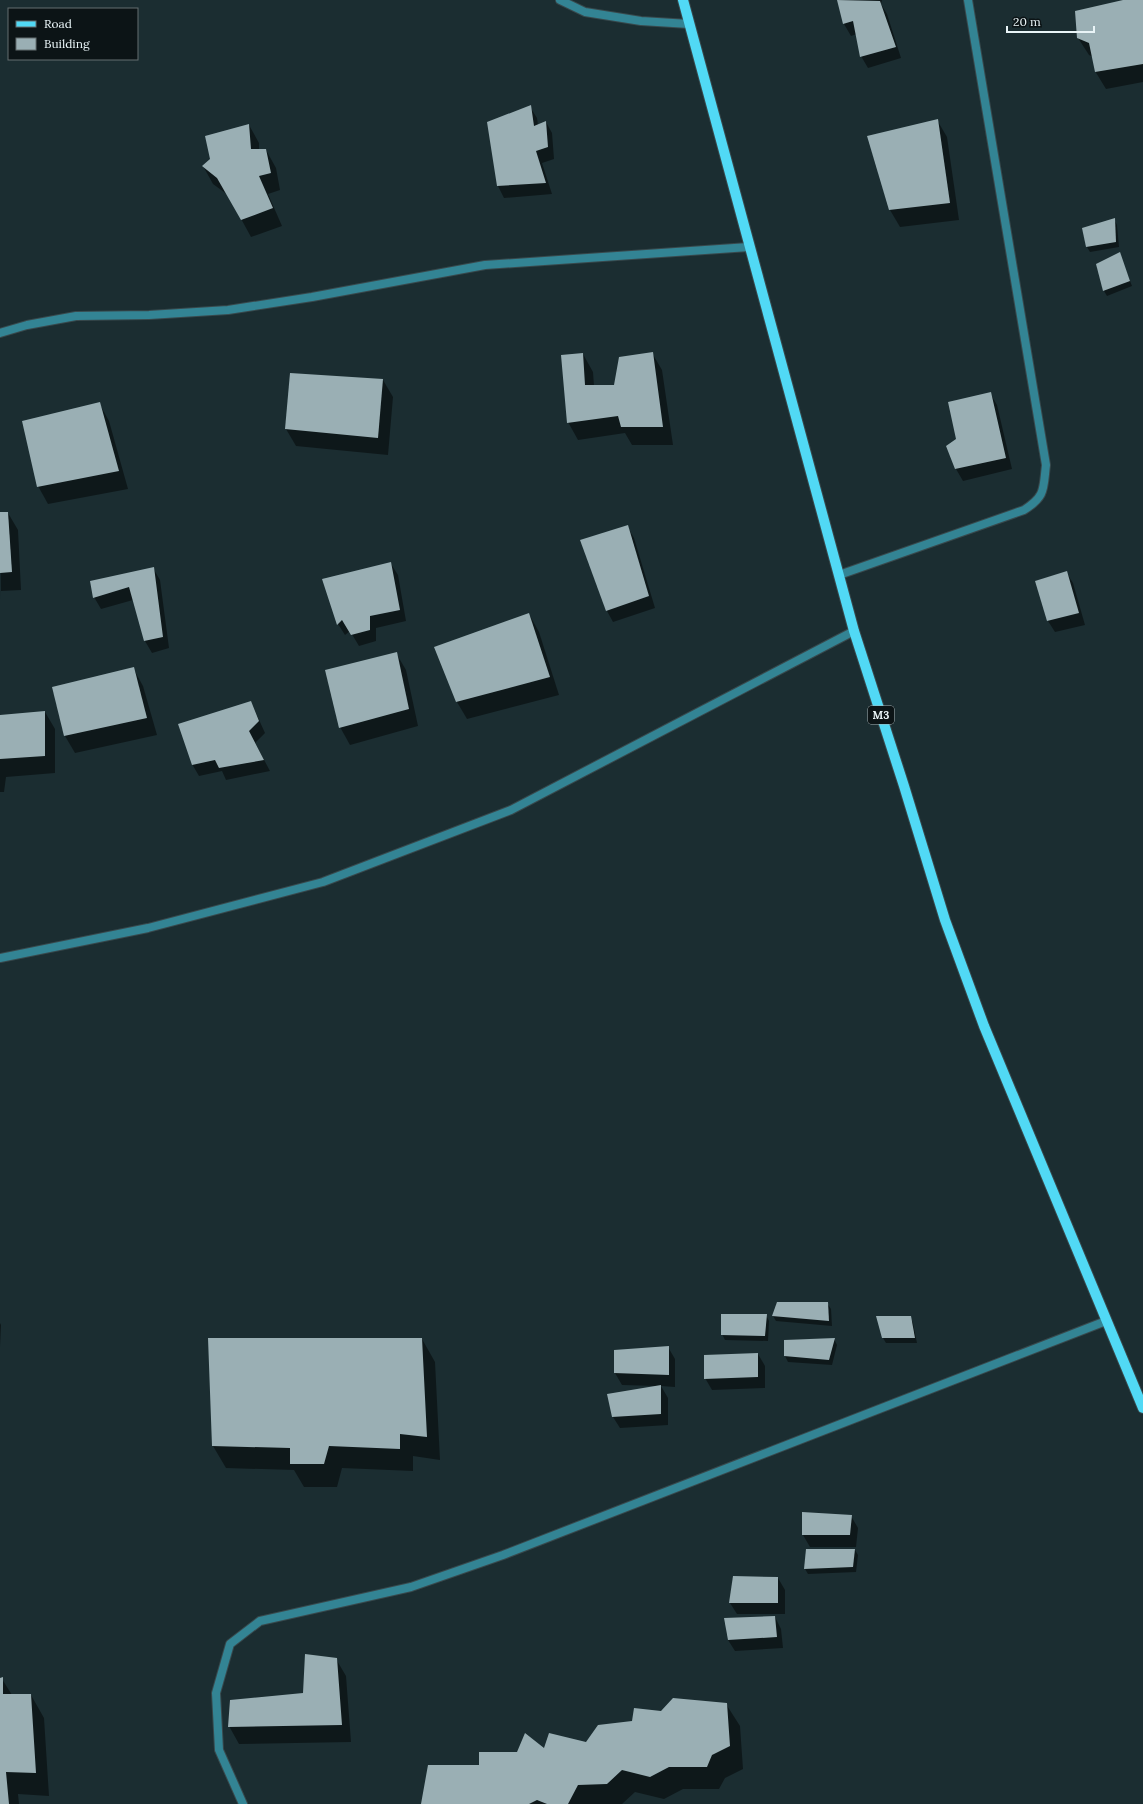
<svg xmlns="http://www.w3.org/2000/svg" width="1143" height="1804" viewBox="0 0 1143 1804" font-family="Lora,serif">
<style>
.shadow{fill:#0007}
.building{fill:#9aafb4}
.lines{fill:none;stroke-linecap:round;stroke-linejoin:round}
.service-casing{stroke:#38494d;stroke-width:10}
.minor-casing{stroke:#38494d;stroke-width:10}
.primary-casing{stroke:#38494d;stroke-width:12}
.service{stroke:#338494;stroke-width:8}
.minor{stroke:#338494;stroke-width:8}
.primary{stroke:#51d9f5;stroke-width:10}
.labels{text-anchor:middle;stroke-width:4;stroke-linejoin:round;paint-order:stroke}
.shield{fill:#0c1416;stroke:#a7b1b4;stroke-width:1}
.shield-label{font-size:11px;font-weight:bold;fill:#e9f4f7}
</style>
<rect width="100%" height="100%" fill="#1b2d31"/>
<g class="shadow">
<polygon points="838,0 882,0 881,4 887,14 901,58 868,68 861,56 857,34 851,36 844,24"/>
<polygon points="1127,0 1143,0 1143,82 1106,89 1095,71 1093,57 1089,55 1078,38"/>
<polygon points="530,107 537,118 538,125 546,122 552,133 554,159 542,163 552,194 504,198 498,186 488,123"/>
<polygon points="937,120 947,137 959,220 900,227 890,210"/>
<polygon points="249,125 259,143 259,150 266,150 276,168 280,190 268,194 282,226 251,237 228,195 213,184 203,166"/>
<polygon points="1114,219 1117,225 1119,247 1090,252 1087,247"/>
<polygon points="1119,253 1132,286 1107,296 1104,291"/>
<polygon points="652,353 662,370 673,445 632,445 625,433 578,440 568,422 583,354 593,372 594,386 615,386"/>
<polygon points="291,374 383,380 393,397 388,455 296,446 286,429"/>
<polygon points="990,393 997,405 1012,469 963,481 956,469 948,447 958,440"/>
<polygon points="99,403 109,421 128,489 48,504 38,486"/>
<polygon points="0,513 8,513 18,530 21,590 1,591 1,600"/>
<polygon points="627,526 634,538 655,608 613,622 607,611"/>
<polygon points="391,564 398,575 406,621 376,628 376,641 359,646 350,631 345,635 338,624 323,580"/>
<polygon points="153,568 160,580 169,648 152,653 145,641 133,600 101,609 94,597"/>
<polygon points="1066,572 1073,583 1085,625 1055,632 1048,621 1036,581"/>
<polygon points="529,614 539,632 559,695 467,719 457,702 436,647"/>
<polygon points="396,653 406,670 418,726 350,745 340,727"/>
<polygon points="133,668 143,686 157,735 75,753 65,736"/>
<polygon points="251,702 265,733 255,743 270,771 226,780 222,771 199,776 192,764"/>
<polygon points="45,712 55,729 55,773 6,777 4,792 0,792 0,716"/>
<polygon points="827,1303 831,1309 832,1326 776,1321 773,1316"/>
<polygon points="766,1315 769,1321 768,1341 725,1340 722,1334"/>
<polygon points="910,1317 913,1323 917,1343 886,1343 883,1338"/>
<polygon points="0,1323 1,1325 0,1347"/>
<polygon points="422,1339 435,1362 440,1460 413,1456 413,1471 342,1468 337,1487 304,1487 294,1470 226,1468 213,1446"/>
<polygon points="834,1339 837,1345 832,1365 788,1362 785,1356 785,1340"/>
<polygon points="668,1347 675,1359 675,1387 661,1386 668,1398 668,1425 620,1428 613,1417 657,1386 622,1385 615,1373"/>
<polygon points="758,1354 765,1366 765,1388 712,1390 705,1378"/>
<polygon points="851,1516 858,1528 856,1547 810,1547 803,1535"/>
<polygon points="855,1550 858,1555 856,1572 808,1574 805,1569"/>
<polygon points="778,1578 785,1590 785,1614 737,1614 730,1603"/>
<polygon points="775,1617 781,1629 783,1648 735,1651 728,1640"/>
<polygon points="336,1659 346,1676 351,1742 239,1744 229,1726 304,1694"/>
<polygon points="0,1679 2,1679 12,1695 31,1695 44,1718 49,1796 18,1794 19,1804 0,1804"/>
<polygon points="726,1704 740,1726 743,1769 725,1778 719,1789 683,1789 664,1799 635,1792 622,1804 422,1804 480,1766 517,1753 587,1743 633,1722 661,1712"/>
</g>
<g class="building">
<polygon points="837,0 880,1 896,47 860,57 853,21 843,24"/>
<polygon points="1123,0 1143,0 1143,64 1095,72 1089,43 1077,38 1075,11"/>
<polygon points="531,105 534,126 546,121 548,147 536,151 546,183 497,186 487,122"/>
<polygon points="938,119 950,203 889,210 867,136"/>
<polygon points="249,124 251,149 266,149 271,173 259,176 273,208 241,220 217,178 202,166 210,159 205,136"/>
<polygon points="1115,218 1116,242 1086,247 1082,228"/>
<polygon points="1120,252 1130,281 1103,291 1096,264"/>
<polygon points="653,352 663,427 621,427 618,416 567,423 561,355 583,353 585,385 614,385 619,357"/>
<polygon points="290,373 383,379 378,438 285,429"/>
<polygon points="991,392 1006,458 955,469 946,446 956,439 948,402"/>
<polygon points="100,402 119,471 37,487 22,421"/>
<polygon points="0,512 8,512 12,572 0,573"/>
<polygon points="628,525 649,596 606,611 580,540"/>
<polygon points="391,562 400,610 370,616 370,630 351,635 342,620 337,625 322,579"/>
<polygon points="154,567 163,637 144,641 129,587 93,598 90,581"/>
<polygon points="1067,571 1079,613 1047,621 1035,581"/>
<polygon points="529,613 550,677 456,702 434,647"/>
<polygon points="397,652 409,709 339,728 325,670"/>
<polygon points="134,667 147,718 64,736 52,687"/>
<polygon points="251,701 259,721 249,731 264,760 219,768 215,760 192,765 178,724"/>
<polygon points="45,711 45,756 0,759 0,715"/>
<polygon points="777,1302 828,1302 829,1321 772,1316"/>
<polygon points="721,1314 767,1314 765,1336 721,1335"/>
<polygon points="876,1316 911,1316 915,1338 882,1338"/>
<polygon points="208,1338 422,1338 427,1437 400,1434 400,1449 329,1446 324,1464 290,1464 290,1448 212,1446"/>
<polygon points="835,1338 829,1360 784,1356 784,1340"/>
<polygon points="669,1346 669,1375 614,1373 614,1350"/>
<polygon points="758,1353 758,1377 704,1379 704,1355"/>
<polygon points="661,1385 661,1414 612,1417 607,1394"/>
<polygon points="802,1512 852,1515 850,1535 802,1535"/>
<polygon points="806,1549 855,1549 853,1567 804,1569"/>
<polygon points="733,1576 778,1577 778,1603 729,1603"/>
<polygon points="775,1616 777,1637 728,1640 724,1618"/>
<polygon points="305,1654 337,1658 342,1725 228,1727 230,1700 303,1693"/>
<polygon points="3,1677 3,1694 31,1694 36,1773 6,1772 9,1804 0,1804 0,1678"/>
<polygon points="673,1698 727,1703 730,1746 712,1755 707,1767 669,1767 650,1777 622,1770 607,1784 578,1785 568,1804 547,1804 537,1800 529,1804 421,1804 428,1765 479,1765 479,1752 517,1752 525,1733 544,1748 549,1733 586,1742 598,1725 632,1721 634,1708 661,1711"/>
</g>
<g class="lines">
<defs>
<polyline id="service" points="560,0 585,12 641,21 689,24"/>
<g id="minor">
<polyline points="0,333 27,325 76,316 149,315 228,310 312,297 485,265 749,247"/>
<path d="M839,575L1024,510C1046,496 1043,489 1046,465L968,0"/>
<polyline points="0,958 148,928 323,882 511,810 854,631"/>
<polyline points="243,1804 219,1750 216,1693 230,1644 260,1621 411,1587 503,1555 1106,1321"/>
</g>
<polyline id="primary" points="683,0 854,631 904,786 945,920 984,1026 1143,1408"/>
</defs>
<use href="#service" class="service-casing"/>
<use href="#minor" class="minor-casing"/>
<use href="#primary" class="primary-casing"/>
<use href="#service" class="service"/>
<use href="#minor" class="minor"/>
<use href="#primary" class="primary"/>
</g>
<g class="labels">
<rect class="shield" x="868" y="706" width="26" height="18" rx="3"/>
<g class="shield-label">
<text x="881" y="719">M3</text>
</g>
</g>
<rect x="8" y="8" width="130" height="52" fill="#0c1416" stroke="#646e70"/>
<rect x="16" y="21" width="20" height="6" fill="#51d9f5" stroke="#646e70"/>
<text x="44" y="28" font-size="12" fill="#e9f4f7">Road</text>
<rect x="16" y="38" width="20" height="12" fill="#9aafb4" stroke="#646e70"/>
<text x="44" y="48" font-size="12" fill="#e9f4f7">Building</text>
<path d="M1007 26v6h87v-6" fill="none" stroke="#e9f4f7" stroke-width="2"/>
<text x="1013" y="26" font-size="12" fill="#e9f4f7" stroke="#0c1416" stroke-width="3" paint-order="stroke">20 m</text>
</svg>
